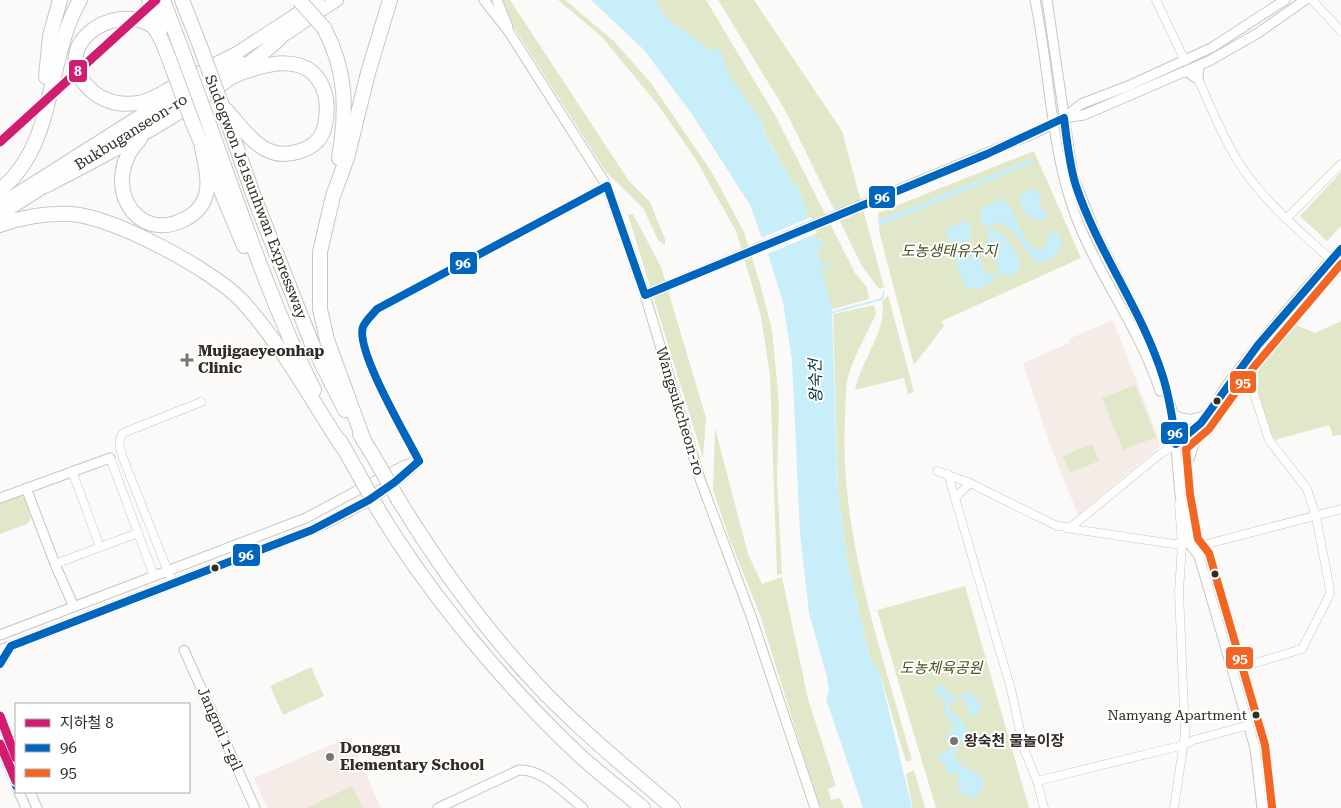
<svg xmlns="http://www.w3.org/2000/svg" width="1341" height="808" viewBox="0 0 1341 808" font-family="'Roboto Serif','Noto Sans KR',serif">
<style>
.education{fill:#f5ebe7}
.green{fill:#e0e8c9}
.water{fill:#c8eef9}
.pier{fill:#fcfaf8}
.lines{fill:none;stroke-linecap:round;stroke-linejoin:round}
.stream{stroke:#c8eef9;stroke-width:2}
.minor-casing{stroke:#c9c5c0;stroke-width:9}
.tertiary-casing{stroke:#c9c5c0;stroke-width:11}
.trunk-casing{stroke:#c9c5c0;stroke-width:14}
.motorway-casing{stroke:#c9c5c0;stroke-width:16}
.minor{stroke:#fffefe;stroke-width:8}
.tertiary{stroke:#fffefe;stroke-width:9}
.trunk{stroke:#fffefe;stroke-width:12}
.motorway{stroke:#fffefe;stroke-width:14}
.motorway-bridge-casing{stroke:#c9c5c0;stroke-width:16;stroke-linecap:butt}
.motorway-bridge{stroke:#fffefe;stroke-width:14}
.bus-1-casing{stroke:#fff;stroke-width:11}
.bus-2-casing{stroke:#fff;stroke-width:11}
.bus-1{stroke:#0065bd;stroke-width:8}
.bus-2{stroke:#f26522;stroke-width:8}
.metro-1-casing{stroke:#fff;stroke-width:12}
.metro-1{stroke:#d11d70;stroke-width:9}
.poi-dot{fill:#79746e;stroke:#fff;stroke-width:2}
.bus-dot{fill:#322c23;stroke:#fff;stroke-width:2}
.labels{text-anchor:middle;stroke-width:4;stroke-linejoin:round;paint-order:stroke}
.bus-label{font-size:14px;fill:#322c23;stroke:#fff;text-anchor:end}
.street-label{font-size:15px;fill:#322c23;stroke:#fff}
.park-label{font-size:15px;font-style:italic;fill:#45531d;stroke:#fff}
.poi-label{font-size:15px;font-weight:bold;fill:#322c23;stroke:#fff;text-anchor:start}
.water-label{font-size:16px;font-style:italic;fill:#053743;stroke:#fff}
.line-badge{stroke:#fff;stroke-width:2}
.badge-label{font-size:14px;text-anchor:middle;font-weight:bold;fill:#fff}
</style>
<rect width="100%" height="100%" fill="#fcfaf8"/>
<g class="education">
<polygon points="1113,320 1160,442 1158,448 1078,515 1048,439 1023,363 1069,343 1069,339"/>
<polygon points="349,737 381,808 267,808 254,778"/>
</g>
<g class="green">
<polygon points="500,0 510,0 629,181 650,202 665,239 665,245 658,240 643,208 606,172 509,20"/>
<polygon points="558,0 565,0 614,41 651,83 713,174 744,232 761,287 772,330 775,360 779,405 777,479 782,574 777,575 770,376 761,316 736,231 695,158 658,105 601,36"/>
<polygon points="654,0 706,0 775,115 855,273 867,287 869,299 830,310 818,249 822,239 816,240 798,186 794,185 763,130 762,121 730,79 718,47 715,53 668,20"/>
<polygon points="718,0 754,0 842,131 884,287 879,289 862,266 785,110"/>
<polygon points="1034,151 1081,258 942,321 944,326 914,365 880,235 878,213"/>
<polygon points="1341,172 1341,226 1327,241 1300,216"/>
<polygon points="633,214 661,267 706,418 703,458 628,215"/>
<path d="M888,295L914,392L908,394L904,378L855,390C860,362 888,330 882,302Z"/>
<path d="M874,305L876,314C867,333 856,353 849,373C845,386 846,404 845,418C839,535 881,648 912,760L906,762L880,674L869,655L848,565L838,494L833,314Z"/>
<path d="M1341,321V435L1333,436L1329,425L1275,440C1263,420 1255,395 1253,372L1296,325L1315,333Z"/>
<polygon points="1135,385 1156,437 1123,450 1102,398"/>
<polygon points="715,428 748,554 762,584 782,577 808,699 836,786 828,789 831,800 840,798 844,808 821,808 812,783 760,615 729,538 713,490"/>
<polygon points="1092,444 1099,461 1070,473 1063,456"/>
<polygon points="19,495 25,498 31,518 27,524 0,534 0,503"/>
<polygon points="965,586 1029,808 936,808 877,610"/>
<polygon points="311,667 324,696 283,715 270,686"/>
<polygon points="914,770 925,808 912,808 912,805 906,774"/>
<polygon points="352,786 363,808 307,808"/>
</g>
<g class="water">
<polygon points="591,0 654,0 668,20 714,52 718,46 731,79 762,121 763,131 794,185 798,186 816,240 822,239 823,245 818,249 832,313 838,494 848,565 869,655 880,674 912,808 863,808 826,699 829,691 827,677 809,613 800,534 792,360 783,302 770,261 750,205 691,113 644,50"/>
<polygon points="1031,159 1034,162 880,226 878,221"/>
<path d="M1032,188L1040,195V207L1047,213L1044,221C1030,224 1016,205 1022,193Z"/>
<path d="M1001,199L1007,202L1030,246L1041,250L1045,248L1049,233L1057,231L1062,244C1059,256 1046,265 1035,262L1012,230L1000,222L988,227L983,225L980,217L982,208Z"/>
<polygon points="965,221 970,224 972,234 966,246 962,246 961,242 949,241 946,229"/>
<polygon points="994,228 995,231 1005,235 1021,263 1019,270 1011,276 1002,273 998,275 997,272 1000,270 987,241 989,229"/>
<path d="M962,249L978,254L983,264V272L993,273L995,277C987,286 980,293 966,287L959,275L955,255L962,252Z"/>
<path d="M941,684L952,696L967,695L969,691L983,707L971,719C967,710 968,697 954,699L949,706L951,713L961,719L967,728L964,738L955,751C954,772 978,766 984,782L982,792L973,798L961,794L957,783L959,774H947L946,766L939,760L941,754L950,748L951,745L946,737L954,726L945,714V702L934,691Z"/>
</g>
<polygon class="pier" points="811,217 817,233 765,255 759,239"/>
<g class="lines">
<g class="stream">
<polyline points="912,223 915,222"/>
<polyline points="822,267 831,263"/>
<polyline points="830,313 882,299 884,292"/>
</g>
<defs>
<g id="minor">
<polyline points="1156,0 1185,61"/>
<polyline points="1312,0 1341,31"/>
<path d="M1198,79C1212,109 1224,141 1243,169C1267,204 1300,231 1331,260"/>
<polyline points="1286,219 1341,164"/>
<polyline points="110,458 154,576"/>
<polyline points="72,471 100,547"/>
<polyline points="937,471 970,483 1057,526 1071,527 1160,454 1176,444"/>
<polyline points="948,474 1011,689 1024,749 1037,781"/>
<polyline points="955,498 970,483"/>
<polyline points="1066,528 1174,544 1189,543 1203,545 1341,509"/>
<polyline points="55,564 138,533"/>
<path d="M173,584L123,458C120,448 117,442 123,433L201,402"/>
<polyline points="1232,670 1302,649 1330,594 1329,584 1316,517 1307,489 1269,440 1244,363"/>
<polyline points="1044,808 1037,781 1184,745 1194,740 1249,725"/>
<polyline points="1174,808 1185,734 1179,592 1182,544 1179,504"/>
</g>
<g id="tertiary">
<polyline points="484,0 509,32 607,186 645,295 700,479 751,616 815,808"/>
<polyline points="497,0 508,27"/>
<path d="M1035,0C1050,71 1050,148 1076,217C1099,277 1140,329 1160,391"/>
<polyline points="1047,0 1073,176 1096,234 1139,318 1159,367 1173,414 1180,495 1189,543 1199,556 1255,748 1262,808"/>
<polyline points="1187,72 1198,79 1199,66"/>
<polyline points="1064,118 1084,115 1209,61 1258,33 1305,0"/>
<polyline points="645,295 1035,133 1064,118 1081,104 1128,86 1211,48 1285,0"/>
<path d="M1173,414C1187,422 1196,420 1209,413"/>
<path d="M1176,444C1204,430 1214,402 1232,378C1266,334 1303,290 1341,249"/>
<polyline points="1181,481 1201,425"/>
<polyline points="26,488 55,564 74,607"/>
<polyline points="0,498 110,458"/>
<polyline points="0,635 306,518 401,467 416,461"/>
<path d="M0,650L312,530C351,512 389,492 419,461"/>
<polyline points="184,650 255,808"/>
<polyline points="0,664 11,646"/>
<polyline points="0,723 16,760"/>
<polyline points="0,749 16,786"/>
<polyline points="19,792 26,808"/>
<polyline points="30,792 37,808"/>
<path d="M438,808L519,770C543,769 565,794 583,808"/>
</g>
<g id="trunk">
<polyline points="271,44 337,0"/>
<polyline points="226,60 318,0"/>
<polyline points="119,140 241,62"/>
<polyline points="2,203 182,89"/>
<polyline points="0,215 53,181"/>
</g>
<g id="motorway">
<polyline points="149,0 160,30"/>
<polyline points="163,0 184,56"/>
<polyline points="182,0 200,46"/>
<path d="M324,28C347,71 347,111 339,158"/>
<path d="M171,64C166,51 162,37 153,26C112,0 43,49 93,92C108,104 125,106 143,102C154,99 164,92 174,87C194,76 214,65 235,55"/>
<polyline points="46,77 50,36 60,0"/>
<polyline points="221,103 254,197 312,344 345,410"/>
<path d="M226,110C238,123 251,142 267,150C285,159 315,151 323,132C327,121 328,105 325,94C312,48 262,64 231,77"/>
<path d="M205,113C239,206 270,302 314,390"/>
<polyline points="192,121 244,246"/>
<path d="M140,139C99,180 134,246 185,219C197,213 205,203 207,190C209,176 205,161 202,148"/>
<path d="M45,186C127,144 210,100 279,39"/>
<path d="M0,190C58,143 45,60 80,0"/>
<path d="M0,225C22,217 47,213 71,214C114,217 213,270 242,301C282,345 311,399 343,448"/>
<polyline points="360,434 378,464"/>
<polyline points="340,441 359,475"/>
<polyline points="364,441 327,340 320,309 320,252 333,196 347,158 368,73 390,0"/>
<path d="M398,499C439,566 486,631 540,688C581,731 628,769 673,808"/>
<path d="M379,511C430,595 505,685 576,752C597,772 621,790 643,808"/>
</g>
</defs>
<use href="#minor" class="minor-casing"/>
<use href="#tertiary" class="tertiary-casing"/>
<use href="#trunk" class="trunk-casing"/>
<use href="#motorway" class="motorway-casing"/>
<use href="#minor" class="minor"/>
<use href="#tertiary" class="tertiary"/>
<use href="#trunk" class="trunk"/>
<use href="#motorway" class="motorway"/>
<defs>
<g id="motorway-bridge">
<polyline points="299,0 324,28"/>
<polyline points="200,46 221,103"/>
<polyline points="184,56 205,113"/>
<polyline points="171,64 192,121"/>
<polyline points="378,464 398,499"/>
<polyline points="359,475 379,511"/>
</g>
</defs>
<use href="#motorway-bridge" class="motorway-bridge-casing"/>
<use href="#motorway-bridge" class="motorway-bridge"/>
<defs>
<g id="bus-1">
<path d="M419,461C407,437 355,350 363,327C365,321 373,314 377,309L607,186L645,295L987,154L1064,118C1067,141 1069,164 1076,186C1098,252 1142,310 1163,377C1170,399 1173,421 1176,444L1201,423L1258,345L1341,249"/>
<polyline points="0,664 11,646 312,530 369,500 395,482 419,461"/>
<polyline points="0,723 16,760"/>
<polyline points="0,749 16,786"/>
</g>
<polyline id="bus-2" points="1272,807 1265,745 1209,553 1198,539 1190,494 1186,449 1209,429 1253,368 1341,264"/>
</defs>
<use href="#bus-1" class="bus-1-casing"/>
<use href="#bus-2" class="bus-2-casing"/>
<use href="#bus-1" class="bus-1"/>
<use href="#bus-2" class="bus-2"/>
<defs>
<g id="metro-1">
<polyline points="0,142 156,0"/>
<polyline points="0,716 16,758"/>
<polyline points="0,744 16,781"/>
</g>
</defs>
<use href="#metro-1" class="metro-1-casing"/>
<use href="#metro-1" class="metro-1"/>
</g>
<g class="poi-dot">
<path d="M184.5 352.5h5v5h5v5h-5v5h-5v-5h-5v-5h5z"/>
<circle cx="954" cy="741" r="5"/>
<circle cx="330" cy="757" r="5"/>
</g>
<g class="bus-dot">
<circle cx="1217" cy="401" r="4.5"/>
<circle cx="215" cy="568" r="4.5"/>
<circle cx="1215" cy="574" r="4.5"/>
<circle cx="1256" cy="715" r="4.5"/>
</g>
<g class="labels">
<g class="bus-label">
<text x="1247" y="720">Namyang Apartment</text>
</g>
<g class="street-label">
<text transform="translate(131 132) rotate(-32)" y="5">Bukbuganseon-ro</text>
<text transform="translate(256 197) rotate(69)" y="5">Sudogwon Je1sunhwan Expressway</text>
<text transform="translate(680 411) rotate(73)" y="5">Wangsukcheon-ro</text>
<text transform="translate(220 729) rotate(66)" y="5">Jangmi 1-gil</text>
</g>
<g class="park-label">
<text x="949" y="256">도농생태유수지</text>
<text x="941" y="673">도농체육공원</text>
</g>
<g class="poi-label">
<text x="198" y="356">Mujigaeyeonhap<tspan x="198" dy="17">Clinic</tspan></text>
<text x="964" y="746">왕숙천 물놀이장</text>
<text x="340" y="753">Donggu<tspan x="340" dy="17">Elementary School</tspan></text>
</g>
<g class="water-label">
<text transform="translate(815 381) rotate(-91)" y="6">왕숙천</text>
</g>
</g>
<g class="line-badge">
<rect x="68" y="59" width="20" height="24" rx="5" fill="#d11d70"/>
<rect x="868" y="185" width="28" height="24" rx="5" fill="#0065bd"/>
<rect x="449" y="251" width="29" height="24" rx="5" fill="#0065bd"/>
<rect x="1229" y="370" width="28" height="24" rx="5" fill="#f26522"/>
<rect x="1160" y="421" width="29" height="24" rx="5" fill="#0065bd"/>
<rect x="232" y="543" width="29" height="24" rx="5" fill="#0065bd"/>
<rect x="1225" y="646" width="29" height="24" rx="5" fill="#f26522"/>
</g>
<g class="badge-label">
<text x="78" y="76">8</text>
<text x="882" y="202">96</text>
<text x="463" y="268">96</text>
<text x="1243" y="387">95</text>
<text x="1175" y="438">96</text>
<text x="246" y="560">96</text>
<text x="1240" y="663">95</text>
</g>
<rect x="15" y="703" width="175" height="90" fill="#ffffff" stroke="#adaba7"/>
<rect x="25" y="719" width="25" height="8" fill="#d11d70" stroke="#adaba7"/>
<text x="60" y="728" font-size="15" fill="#322c23">지하철 8</text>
<rect x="25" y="744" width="25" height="8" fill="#0065bd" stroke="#adaba7"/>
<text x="60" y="753" font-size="15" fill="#322c23">96</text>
<rect x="25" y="769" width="25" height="8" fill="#f26522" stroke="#adaba7"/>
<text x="60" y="778" font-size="15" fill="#322c23">95</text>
</svg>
